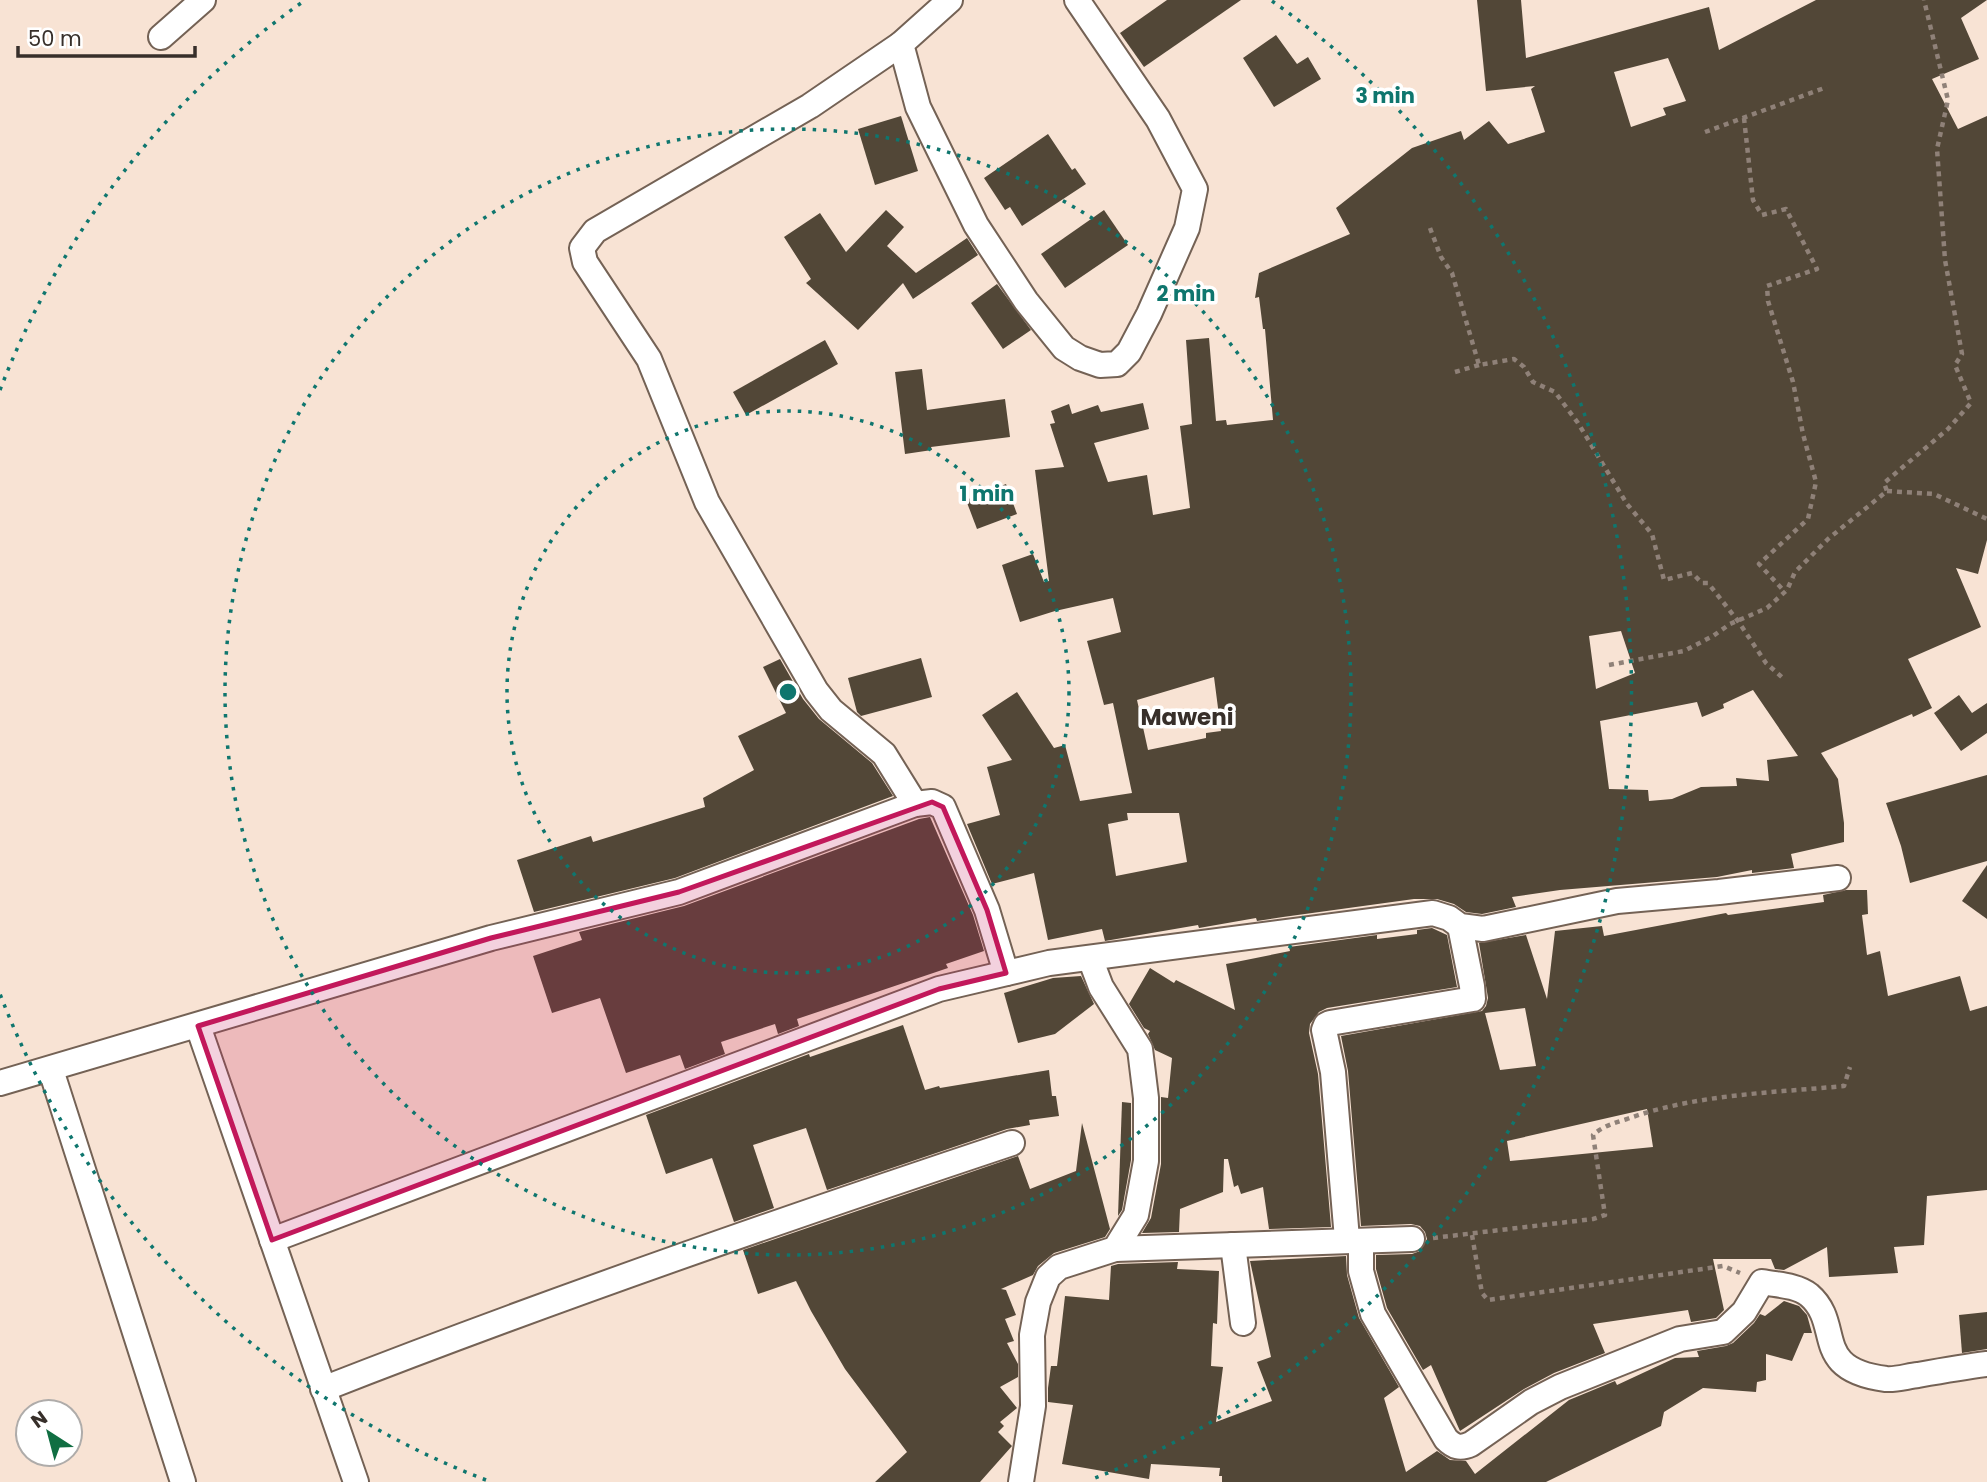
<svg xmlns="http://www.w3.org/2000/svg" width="1987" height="1482" viewBox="0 0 1987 1482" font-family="Poppins,sans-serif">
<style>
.building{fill:#524737;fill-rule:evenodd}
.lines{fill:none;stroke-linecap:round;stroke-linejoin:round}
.minor-casing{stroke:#746255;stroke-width:28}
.path{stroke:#8f8178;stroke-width:4.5;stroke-dasharray:5 5;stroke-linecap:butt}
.minor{stroke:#fff;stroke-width:24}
.marked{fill:#c2185b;fill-opacity:0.2;stroke:#c2185b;stroke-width:5;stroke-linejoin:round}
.ring{fill:none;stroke:#0f766e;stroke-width:3.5;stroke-dasharray:3.5 7}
.labels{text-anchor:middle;stroke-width:7;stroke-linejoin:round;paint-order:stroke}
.quarter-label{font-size:23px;font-weight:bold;fill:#372f2a;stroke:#fff}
.centre{fill:#0f766e;stroke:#fff;stroke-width:3.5}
.ring-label{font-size:21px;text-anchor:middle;font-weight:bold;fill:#0f766e;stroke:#fff;stroke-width:7;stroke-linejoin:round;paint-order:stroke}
</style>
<rect width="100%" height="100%" fill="#f8e3d4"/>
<g class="building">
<polygon points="1167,0 1241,0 1144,67 1120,33"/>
<path d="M1477,0H1521L1526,58L1709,7L1719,50L1816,0H1987L1961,18L1979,59L1932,79L1958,129L1987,116V540L1978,574L1956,568L1981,627L1908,659L1932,708L1913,717L1912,714L1821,753L1838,779L1844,823V842L1791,854L1794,868L1752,873V870L1717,877L1560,890L1512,897L1516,907L1482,914L1466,912L1454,904L1437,899H1414L1283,917L1257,921L1256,918L1199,928L1198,925L1105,941L1102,929L1048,940L1034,873L992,884L967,824L1000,815L987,767L1012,760L982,715L1017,692L1054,748L1065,745L1080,801L1132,793L1113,703L1104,705L1087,641L1121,632L1113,598L1055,611L1020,622L1002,565L1033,554L1044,582L1049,581L1035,470L1064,467L1050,424L1055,423L1051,411L1069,404L1072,414L1098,405L1101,412L1143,403L1149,429L1094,443L1108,482L1147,475L1153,515L1190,508L1180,426L1192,424L1186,340L1209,338L1216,421L1226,420L1227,425L1273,420L1265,329H1263L1259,297L1255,298L1259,273L1350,234L1336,208L1412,148L1461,131L1464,140L1489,121L1508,144L1545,132L1531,89L1535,86L1486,91ZM1668,58L1686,101L1663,108L1666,115L1631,127L1614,72ZM1621,631L1635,673L1596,689L1589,636ZM1214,677L1221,731L1206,733V738L1148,750L1137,700ZM1753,690L1798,756L1767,760L1769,781L1736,778L1737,786L1701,787L1672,799L1649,801L1648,790L1609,789L1600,721L1697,702L1702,717L1724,708L1723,704ZM1127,813H1179L1187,862L1116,876L1108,824L1128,820Z"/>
<polygon points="1276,35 1297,64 1308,57 1321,79 1274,107 1243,58"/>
<polygon points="901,116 918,171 875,185 858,129"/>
<polygon points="1048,134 1072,170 1075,168 1086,184 1022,226 1010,207 1005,210 984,178"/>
<polygon points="886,210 904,227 887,246 916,273 967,238 978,255 913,299 903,283 858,330 806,283 811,279 784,237 820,213 846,252"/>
<polygon points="1104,210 1128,245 1065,288 1041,254"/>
<polygon points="997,284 1031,330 1003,349 971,303"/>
<polygon points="825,340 838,364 746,415 733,392"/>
<polygon points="922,369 927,410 1005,399 1010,437 931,447 932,450 905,454 895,372"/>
<polygon points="1006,484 1017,514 977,529 966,500"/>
<polygon points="921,658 932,697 861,716 857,712 848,678"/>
<polygon points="780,659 803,699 819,719 872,763 893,796 675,878 534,912 517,860 591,836 593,842 705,807 703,798 754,770 738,736 786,713 763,667"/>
<polygon points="1959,695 1972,713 1987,703 1987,733 1961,751 1934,713"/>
<polygon points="1987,775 1987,861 1910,883 1901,846 1886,803"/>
<polygon points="930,817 973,915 984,951 946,964 948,968 797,1019 799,1026 778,1034 775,1024 721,1042 725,1054 685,1069 680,1055 626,1073 600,998 552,1013 533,956 582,940 579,932 684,906 919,819"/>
<polygon points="1987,865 1987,919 1962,901"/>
<path d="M1846,890H1867L1868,914L1862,915L1867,955L1880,951L1888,996L1960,976L1970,1011L1987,1006V1190L1927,1196L1924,1245L1894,1247L1898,1273L1829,1277L1827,1247L1784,1270L1775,1269L1771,1259H1713L1724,1310L1716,1318L1691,1322L1688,1310L1593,1324L1605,1353L1554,1373L1524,1389L1460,1431L1431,1365L1423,1370L1387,1308L1376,1269V1255L1412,1254L1420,1251L1427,1239L1425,1232L1420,1226L1411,1224L1361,1226L1348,1071L1341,1036L1482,1011L1486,1006L1488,998L1479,943L1526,935L1547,999L1555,931L1602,926L1604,936L1726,913L1728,915L1824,902L1823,895ZM1525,1008L1536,1066L1500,1070L1485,1013ZM1647,1109L1653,1147L1510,1161L1507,1141Z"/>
<polygon points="1432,928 1447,935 1457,987 1327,1008 1319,1012 1310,1024 1309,1033 1318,1074 1331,1227 1269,1229 1263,1187 1241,1194 1238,1185 1234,1187 1228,1159 1224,1159 1223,1192 1180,1209 1179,1232 1142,1233 1151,1218 1161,1164 1161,1097 1168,1098 1172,1058 1155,1050 1148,1034 1150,1031 1144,1028 1129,1004 1150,968 1174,983 1176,980 1235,1010 1226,964 1290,951 1289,947 1377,935 1377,939 1417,934 1417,930"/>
<polygon points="1081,976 1094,1004 1055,1034 1018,1043 1004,993 1053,978"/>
<polygon points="903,1025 925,1090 939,1086 940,1088 1049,1070 1052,1096 1056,1096 1059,1116 1029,1120 1030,1125 1007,1129 827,1190 806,1128 753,1145 774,1208 734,1222 712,1158 666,1174 646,1115 809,1054 810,1057"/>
<polygon points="1122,1102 1131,1103 1131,1160 1122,1210 1118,1216"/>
<polygon points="1082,1123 1110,1229 1105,1237 1054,1253 1038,1266 1033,1275 1001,1289 1006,1290 1016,1315 1005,1319 1014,1341 1007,1343 1018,1364 1018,1377 1000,1387 1017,1408 1000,1422 1004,1426 998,1432 1012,1446 980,1482 875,1482 907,1452 845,1369 811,1311 796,1281 758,1294 743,1250 1018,1156 1030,1189 1076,1171"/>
<polygon points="1346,1256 1347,1275 1359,1318 1399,1387 1384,1398 1406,1472 1437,1451 1450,1460 1466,1461 1475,1474 1569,1400 1615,1381 1617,1385 1675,1358 1699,1357 1697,1351 1726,1346 1733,1343 1754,1323 1760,1314 1765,1316 1784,1301 1799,1306 1807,1315 1812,1333 1804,1333 1792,1361 1766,1354 1766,1380 1757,1382 1756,1392 1703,1388 1664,1412 1661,1426 1546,1482 1222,1482 1222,1476 1219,1476 1220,1468 1151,1464 1149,1479 1062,1464 1073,1405 1048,1402 1048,1388 1051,1366 1057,1366 1065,1296 1109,1300 1111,1266 1118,1264 1178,1262 1177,1269 1219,1271 1217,1324 1213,1323 1211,1366 1223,1367 1216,1422 1272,1401 1257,1362 1271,1357 1250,1261"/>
<polygon points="1987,1312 1987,1349 1962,1353 1959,1315"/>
</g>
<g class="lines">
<defs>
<g id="minor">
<polyline points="950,0 901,44 918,107 976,225 1026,301 1064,348 1080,358 1100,365 1117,364 1129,352 1149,314 1187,228 1195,189 1158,119 1077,0"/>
<polyline points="161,37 203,0"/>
<polyline points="901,44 810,106 595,231 582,248 585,262 649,359 707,502 816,691 831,710 884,754 915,804"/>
<polyline points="198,1026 356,1482"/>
<polyline points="51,1070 183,1482"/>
<polyline points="0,1083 491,938 679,892 915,804 932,802 943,807 987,910 1006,973"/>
<polyline points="1347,1239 1333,1072 1324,1030 1326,1025 1330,1023 1473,999 1472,986 1460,926"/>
<polyline points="272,1240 939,989 1049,963 1433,913 1449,918 1460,926 1483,929 1617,901 1719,892 1838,878"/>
<path d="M1361,1242V1271L1373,1314L1446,1439C1454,1447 1460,1449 1471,1444L1531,1402L1560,1387L1680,1339L1723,1332L1744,1312L1762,1282C1777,1285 1796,1285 1809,1295C1844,1325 1809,1369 1886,1379C1896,1380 1908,1376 1918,1375C1941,1371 1964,1367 1987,1364"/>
<polyline points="1233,1245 1243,1323"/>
<polyline points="1115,1249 1412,1239"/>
<path d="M323,1389C550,1300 781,1220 1012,1143"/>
<polyline points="1021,1482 1033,1406 1032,1335 1038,1302 1048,1277 1059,1267 1115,1249 1136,1215 1146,1161 1146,1098 1140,1049 1101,987 1090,958"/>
</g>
</defs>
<use href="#minor" class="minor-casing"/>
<g class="path">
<polyline points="1744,118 1753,200 1762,215 1786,209 1817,269 1767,286 1768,301 1793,382 1803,434 1816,482 1808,519 1759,564 1785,592"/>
<polyline points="1705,132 1827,87"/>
<polyline points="1430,228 1441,257 1452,273 1479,365 1514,359 1524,367 1533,382 1555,392 1578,423 1627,504 1652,534 1664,580 1692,573 1702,583 1708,583 1738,621 1766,663 1784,679"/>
<polyline points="1455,372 1479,365"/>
<polyline points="1887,491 1934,494 1987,519"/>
<polyline points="1609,665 1684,651 1713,636 1730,624 1767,608 1787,590 1795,572 1828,539 1887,491 1884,483 1948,429 1971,403 1955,365 1962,354 1945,260 1937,149 1948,100 1924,0"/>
<polyline points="1472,1235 1482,1293 1488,1300 1723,1266 1740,1273"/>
<path d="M1433,1238L1593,1219L1605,1215L1593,1135C1603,1126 1614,1123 1627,1119C1696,1094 1771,1093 1844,1086L1850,1067"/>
</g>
<use href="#minor" class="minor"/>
</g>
<path class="marked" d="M932,802L943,807L987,910L1006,973L939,989L272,1240L198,1026L491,938L679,892Z"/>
<g class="ring">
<circle cx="788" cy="692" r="281"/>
<circle cx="788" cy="692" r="563"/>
<path d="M486 1480A844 844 0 0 1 0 994M0 390A844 844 0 0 1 304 1M1272 1A844 844 0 0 1 1090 1480"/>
</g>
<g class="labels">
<g class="quarter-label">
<text x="1187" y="725">Maweni</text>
</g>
</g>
<circle cx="788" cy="692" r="10" class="centre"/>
<g class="ring-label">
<text x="1385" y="103">3 min</text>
<text x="1186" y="301">2 min</text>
<text x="987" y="501">1 min</text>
</g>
<g transform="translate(49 1433) rotate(324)"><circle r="33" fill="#ffffff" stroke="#afacaa" stroke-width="2"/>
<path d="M0-5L12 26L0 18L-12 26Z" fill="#106e42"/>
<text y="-10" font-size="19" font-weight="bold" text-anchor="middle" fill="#372f2a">N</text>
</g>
<path d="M18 46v10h177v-10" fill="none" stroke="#372f2a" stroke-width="3.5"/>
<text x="28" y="46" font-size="21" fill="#372f2a" stroke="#ffffff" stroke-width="5" paint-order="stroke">50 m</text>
</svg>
